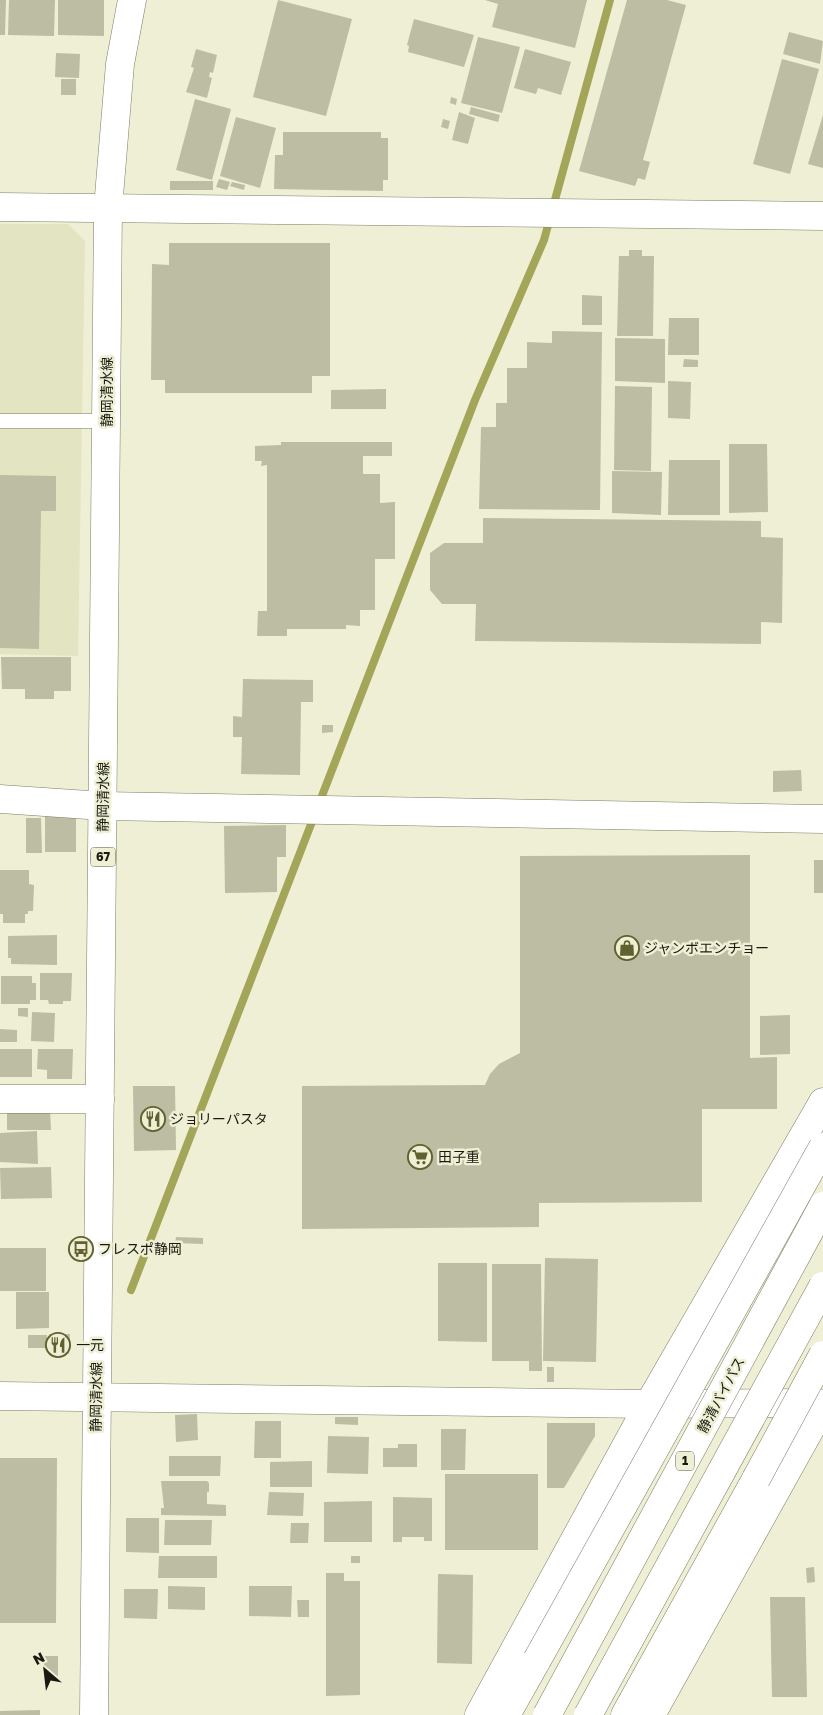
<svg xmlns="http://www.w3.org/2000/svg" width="823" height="1715" viewBox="0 0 823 1715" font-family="'Golos Text','Noto Sans JP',sans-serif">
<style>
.built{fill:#e3e5c2}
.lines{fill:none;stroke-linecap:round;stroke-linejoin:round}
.stream{stroke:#a3a558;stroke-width:8}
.building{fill:#bcbda3}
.lane-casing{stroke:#7c7d65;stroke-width:15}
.street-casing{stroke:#7c7d65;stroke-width:29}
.primary-casing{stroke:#7c7d65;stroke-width:29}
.highway-casing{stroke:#7c7d65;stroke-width:29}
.lane{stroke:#fff;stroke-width:14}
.street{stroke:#fff;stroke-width:28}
.primary{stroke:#fff;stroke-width:28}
.highway{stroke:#fff;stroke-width:28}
.highway-bridge-casing{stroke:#7c7d65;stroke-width:29;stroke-linecap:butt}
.highway-bridge{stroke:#fff;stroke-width:28}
.labels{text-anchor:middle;stroke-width:5;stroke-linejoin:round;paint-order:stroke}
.shield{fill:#eeefd4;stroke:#59594b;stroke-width:1}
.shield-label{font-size:12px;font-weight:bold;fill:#191910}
.street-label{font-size:14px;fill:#191910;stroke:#eeefd4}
.poi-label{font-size:14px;fill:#191910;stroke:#eeefd4;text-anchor:start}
</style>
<rect width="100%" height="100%" fill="#eeefd4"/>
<polygon class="built" points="0,224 68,224 85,241 78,656 0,654"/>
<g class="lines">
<g class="stream">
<polyline points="553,207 610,0"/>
<polyline points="131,1290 475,400 544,240 550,218"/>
</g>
</g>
<g class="building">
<polygon points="0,0 6,0 5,35 0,35"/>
<polygon points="9,0 55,0 54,36 8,35"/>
<polygon points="58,0 104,0 104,36 58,35"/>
<polygon points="278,0 352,19 326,116 253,97"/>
<polygon points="485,0 587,0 575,48 492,27 498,4"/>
<polygon points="627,0 667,0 686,5 643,160 650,162 645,180 638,178 635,186 579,171"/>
<polygon points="414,19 474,35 464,67 408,52 409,46 407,45"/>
<polygon points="789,32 823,41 820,64 783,54"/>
<polygon points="478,37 520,47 502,113 461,103"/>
<polygon points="196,49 217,55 213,73 210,72 209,77 212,78 207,98 186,92 194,68 191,67"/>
<polygon points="525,49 571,62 561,95 538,88 536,94 514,88"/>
<polygon points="56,53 80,54 79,78 55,77"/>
<polygon points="782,59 819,69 790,174 753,164"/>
<rect x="61" y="79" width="15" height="16"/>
<polygon points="451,97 457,99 456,105 450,103"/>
<polygon points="195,99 231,109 212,180 176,170"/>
<polygon points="471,107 500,115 498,122 469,114"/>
<polygon points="459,112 475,118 468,144 452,140"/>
<polygon points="823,115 823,168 808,164"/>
<polygon points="236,117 276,128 260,188 220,176"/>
<polygon points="443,119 450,121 448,129 441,127"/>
<polygon points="283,132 381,132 381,138 388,138 388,180 383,180 383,191 274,189 275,155 283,155"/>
<polygon points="219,179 230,182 227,190 216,187"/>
<rect x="170" y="181" width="43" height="9"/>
<polygon points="232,182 245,185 244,190 230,186"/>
<polygon points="169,243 330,243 330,376 312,376 312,393 165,393 165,380 151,380 152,264 169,265"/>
<polygon points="629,250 642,250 642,256 654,256 653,336 617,336 619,256 629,256"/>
<polygon points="582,295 602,296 602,325 582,325"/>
<polygon points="669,318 699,318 699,355 668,355"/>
<polygon points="552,331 602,332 600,510 479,509 481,427 496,427 496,403 507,403 507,368 527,368 527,342 552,343"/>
<polygon points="615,338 665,339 665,383 615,381"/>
<polygon points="684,359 698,360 698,367 683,367"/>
<polygon points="668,381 691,382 690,419 668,418"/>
<polygon points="615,386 652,387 651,471 614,470"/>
<polygon points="386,389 386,409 331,409 331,390"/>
<polygon points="281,442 392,442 392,456 363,456 363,474 380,474 380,503 395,502 395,559 375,559 375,610 360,610 360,626 346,625 346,629 287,629 287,636 257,636 258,611 267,611 267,465 261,466 262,461 255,461 255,446 281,445"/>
<polygon points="729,444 767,444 768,512 729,513"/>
<polygon points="669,460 720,460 720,515 668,515"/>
<polygon points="612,471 662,472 661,515 612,513"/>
<polygon points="0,475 56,476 56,511 41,511 39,649 0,648"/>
<polygon points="483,518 761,521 761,537 783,538 782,623 761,622 761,644 475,641 476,604 442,604 430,590 430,553 444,543 483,543"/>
<polygon points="1,657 71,657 71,691 54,691 54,699 25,699 25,689 2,689"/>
<polygon points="243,679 313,680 313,702 301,702 300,775 241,774 242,737 233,737 233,716 242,717"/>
<polygon points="322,725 333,725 333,732 322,733"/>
<polygon points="801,770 802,791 773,792 773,771"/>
<polygon points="45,814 76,815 76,852 45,852"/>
<polygon points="26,818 41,818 42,853 26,853"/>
<polygon points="286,825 286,857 277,857 277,892 225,893 224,826"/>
<polygon points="750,855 750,1058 777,1057 777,1109 702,1109 702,1202 539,1203 539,1227 302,1229 302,1086 485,1085 490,1074 499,1064 520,1053 520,856"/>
<rect x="814" y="860" width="9" height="33"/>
<polygon points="0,870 29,870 29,884 34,885 33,911 28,911 28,914 25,914 25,923 3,923 3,914 0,914"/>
<polygon points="57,935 57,965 11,964 11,958 8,958 8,936"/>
<polygon points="40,973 72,973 71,1001 63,1001 63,1004 49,1004 48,1000 40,1000"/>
<polygon points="1,976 32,976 32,983 36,983 36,1000 30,1000 30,1004 1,1004"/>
<polygon points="18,1008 28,1008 28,1017 18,1016"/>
<polygon points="32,1012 55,1013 54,1042 31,1041"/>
<polygon points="790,1015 790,1054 760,1055 760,1016"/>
<polygon points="0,1029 17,1030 17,1042 0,1042"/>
<rect x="0" y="1049" width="32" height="28"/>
<polygon points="38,1049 73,1049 72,1079 47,1079 47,1070 37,1069"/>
<polygon points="133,1086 175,1086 176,1150 134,1151"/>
<polygon points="7,1110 50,1110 51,1130 7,1130"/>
<polygon points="37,1131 38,1164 0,1162 0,1133"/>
<polygon points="51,1167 52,1198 1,1199 0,1168"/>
<polygon points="176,1237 203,1238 203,1244 175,1243"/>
<rect x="0" y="1248" width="46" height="43"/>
<polygon points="545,1258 598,1259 596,1362 543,1361"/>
<polygon points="438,1263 487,1263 487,1342 438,1341"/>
<polygon points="492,1264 541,1264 542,1371 529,1371 529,1361 492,1361"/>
<polygon points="16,1292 49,1292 49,1328 16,1329"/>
<polygon points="49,1334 70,1334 69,1354 49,1354"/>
<rect x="28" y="1335" width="19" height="13"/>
<rect x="547" y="1367" width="7" height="15"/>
<polygon points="197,1414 198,1440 176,1442 175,1415"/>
<polygon points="335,1417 358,1417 358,1425 335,1424"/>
<polygon points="255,1421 281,1421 281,1458 254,1458"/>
<polygon points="547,1423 595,1423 595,1436 564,1488 547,1488"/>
<polygon points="441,1429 466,1429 465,1470 441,1470"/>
<polygon points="328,1436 369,1437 368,1474 327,1473"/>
<polygon points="398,1444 417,1444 417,1467 383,1467 383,1448 398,1448"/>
<polygon points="169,1456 221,1456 220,1476 169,1476"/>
<polygon points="0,1458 57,1458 56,1623 0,1623"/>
<polygon points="312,1461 312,1487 270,1487 270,1462"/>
<rect x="445" y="1474" width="93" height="76"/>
<polygon points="161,1481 207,1481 209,1483 209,1492 207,1492 207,1504 226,1505 226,1516 161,1515 161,1508 164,1508"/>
<polygon points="269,1492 304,1493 303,1516 267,1515"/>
<polygon points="393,1497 432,1498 432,1541 424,1541 424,1537 402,1537 402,1542 393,1542"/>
<polygon points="372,1501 372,1542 324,1542 324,1502"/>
<polygon points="126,1518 159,1518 159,1553 126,1552"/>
<polygon points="165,1520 212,1520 211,1545 164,1545"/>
<polygon points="291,1523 309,1523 308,1543 290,1543"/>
<polygon points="159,1556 217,1556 217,1578 158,1578"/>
<rect x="351" y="1556" width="9" height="7"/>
<polygon points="814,1567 815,1582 807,1583 806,1568"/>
<polygon points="326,1573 344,1573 344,1581 360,1581 360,1695 326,1696"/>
<polygon points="438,1574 473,1575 472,1664 437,1663"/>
<polygon points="168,1586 205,1587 205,1610 168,1609"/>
<polygon points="249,1586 292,1586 291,1617 249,1616"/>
<polygon points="124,1589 158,1589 157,1619 124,1618"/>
<polygon points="770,1597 805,1597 807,1697 772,1697"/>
<polygon points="297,1600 309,1600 309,1617 298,1617"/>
<rect x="44" y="1656" width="14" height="25"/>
<polygon points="40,1710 40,1715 0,1715 0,1711"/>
</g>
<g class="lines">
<defs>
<polyline id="lane" points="0,421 107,421"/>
<g id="street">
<polyline points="0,207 823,216"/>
<polyline points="0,799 103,806 823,819"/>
<polyline points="0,1099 100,1099"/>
<polyline points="0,1396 649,1404 819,1403"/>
</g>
<polyline id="primary" points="94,1715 108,208 120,64 132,0"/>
<g id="highway">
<polyline points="479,1715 649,1404 823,1102"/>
<polyline points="506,1715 537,1660"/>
<polyline points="625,1715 756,1479"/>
<polyline points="651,1715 823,1406"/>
</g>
</defs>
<use href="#lane" class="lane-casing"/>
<use href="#street" class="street-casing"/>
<use href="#primary" class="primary-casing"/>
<use href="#highway" class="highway-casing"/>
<use href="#lane" class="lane"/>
<use href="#street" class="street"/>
<use href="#primary" class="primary"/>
<use href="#highway" class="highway"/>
<defs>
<g id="highway-bridge">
<polyline points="756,1479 823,1355"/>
<polyline points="537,1660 823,1147"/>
<polyline points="547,1715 823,1206"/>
<polyline points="588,1715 823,1286"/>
</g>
</defs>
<use href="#highway-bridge" class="highway-bridge-casing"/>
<use href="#highway-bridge" class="highway-bridge"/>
</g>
<defs>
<symbol id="shop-ring" viewBox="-11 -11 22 22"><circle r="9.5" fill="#eeefd4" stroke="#60612e" stroke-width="1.5"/><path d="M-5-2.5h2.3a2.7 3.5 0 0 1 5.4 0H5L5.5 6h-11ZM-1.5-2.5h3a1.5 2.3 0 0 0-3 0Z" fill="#60612e"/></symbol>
<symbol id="restaurant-ring" viewBox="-11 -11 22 22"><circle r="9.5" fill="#eeefd4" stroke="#60612e" stroke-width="1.5"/><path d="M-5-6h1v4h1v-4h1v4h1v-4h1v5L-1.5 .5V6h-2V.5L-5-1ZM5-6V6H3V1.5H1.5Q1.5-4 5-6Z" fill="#60612e"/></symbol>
<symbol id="supermarket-ring" viewBox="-11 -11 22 22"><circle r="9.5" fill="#eeefd4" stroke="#60612e" stroke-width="1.5"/><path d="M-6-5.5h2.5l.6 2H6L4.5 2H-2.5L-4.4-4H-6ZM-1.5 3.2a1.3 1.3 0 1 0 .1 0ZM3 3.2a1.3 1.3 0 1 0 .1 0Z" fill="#60612e"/></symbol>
<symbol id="bus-ring" viewBox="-11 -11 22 22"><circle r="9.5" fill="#eeefd4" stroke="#60612e" stroke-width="1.5"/><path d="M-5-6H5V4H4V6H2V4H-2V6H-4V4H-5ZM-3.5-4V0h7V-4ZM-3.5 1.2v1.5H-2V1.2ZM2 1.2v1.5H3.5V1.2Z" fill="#60612e"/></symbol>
</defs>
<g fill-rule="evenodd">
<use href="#shop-ring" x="613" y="934" width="28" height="28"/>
<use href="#restaurant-ring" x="139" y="1105" width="28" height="28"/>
<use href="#supermarket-ring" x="406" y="1143" width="28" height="28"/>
<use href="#bus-ring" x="67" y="1235" width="28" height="28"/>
<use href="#restaurant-ring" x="44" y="1331" width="28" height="28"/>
</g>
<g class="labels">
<g class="shield">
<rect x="90.5" y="847.5" width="25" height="19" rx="4"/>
<rect x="676" y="1451.5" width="18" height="19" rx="4"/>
</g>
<g class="shield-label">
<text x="103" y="861">67</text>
<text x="685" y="1465">1</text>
</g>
<g class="street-label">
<text transform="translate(107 392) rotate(-90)" y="5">静岡清水線</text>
<text transform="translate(103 797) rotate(-89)" y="5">静岡清水線</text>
<text transform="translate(721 1395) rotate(-62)" y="5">静清バイパス</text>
<text transform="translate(96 1397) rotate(-89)" y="5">静岡清水線</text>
</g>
<g class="poi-label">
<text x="644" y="953">ジャンボエンチョー</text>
<text x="170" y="1124">ジョリーパスタ</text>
<text x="438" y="1162">田子重</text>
<text x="98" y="1254">フレスポ静岡</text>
<text x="76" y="1350">一元</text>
</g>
</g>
<g transform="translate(45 1670) rotate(332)" stroke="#eeefd4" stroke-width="4" paint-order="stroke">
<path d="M0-4L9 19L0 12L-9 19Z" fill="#191910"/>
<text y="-8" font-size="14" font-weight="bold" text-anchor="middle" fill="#191910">N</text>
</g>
</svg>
